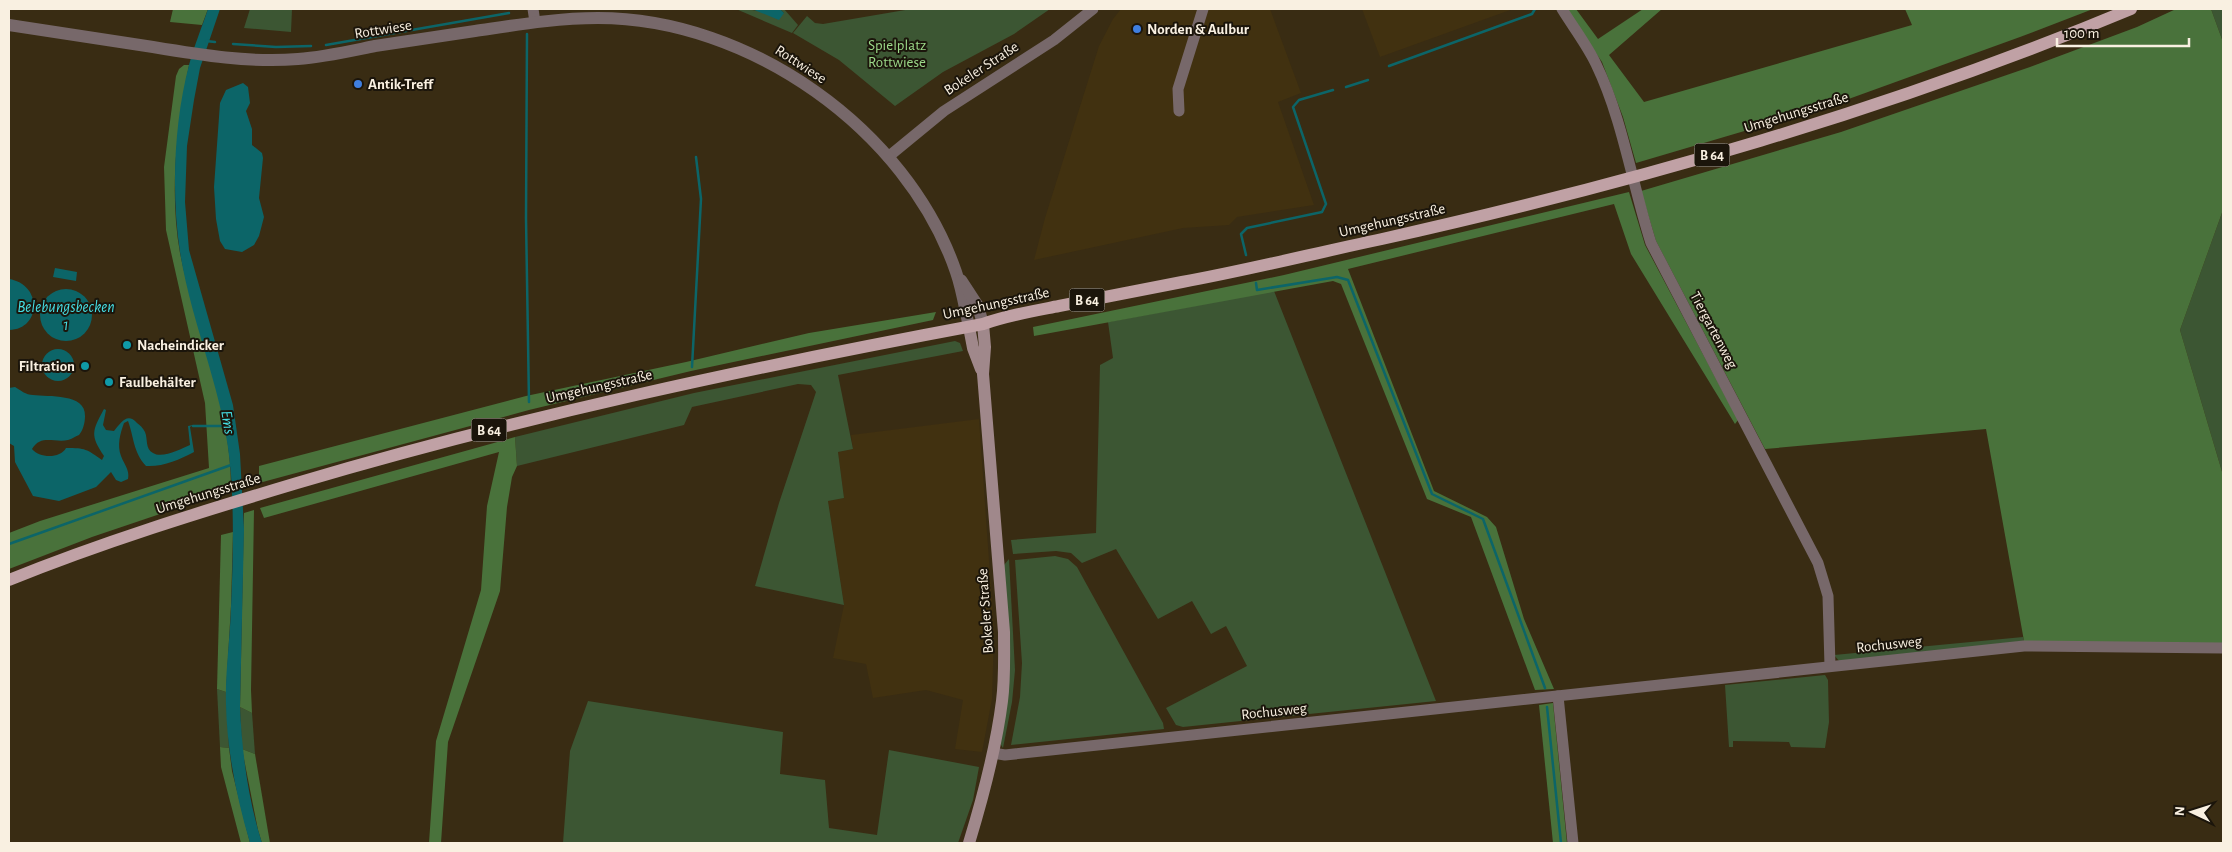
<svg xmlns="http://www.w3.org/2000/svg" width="2232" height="852" viewBox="0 0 2232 852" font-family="'Alegreya Sans',sans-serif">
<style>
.built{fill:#413110}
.green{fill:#3c5633}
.forest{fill:#49723b}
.water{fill:#0c6568}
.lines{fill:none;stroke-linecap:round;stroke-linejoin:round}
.stream{stroke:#0c6568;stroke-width:2.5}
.minor{stroke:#77686a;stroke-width:11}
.tertiary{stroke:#77686a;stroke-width:12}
.secondary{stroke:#a0888b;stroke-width:12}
.primary{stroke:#c0a1a5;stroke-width:12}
.shop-dot{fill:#3f7fe0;stroke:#1b150b;stroke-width:2}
.culture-dot{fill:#0f9aa8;stroke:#1b150b;stroke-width:2}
.labels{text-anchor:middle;stroke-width:4;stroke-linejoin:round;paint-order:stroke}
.shield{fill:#1b150b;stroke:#b6aea1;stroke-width:1}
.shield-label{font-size:14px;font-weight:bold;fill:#f9f0e1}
.street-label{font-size:15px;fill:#f9f0e1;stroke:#1b150b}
.poi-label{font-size:15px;font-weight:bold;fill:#f9f0e1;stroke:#1b150b;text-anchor:start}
.park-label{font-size:15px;fill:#9cd989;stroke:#1b150b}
.water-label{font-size:16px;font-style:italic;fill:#45dee4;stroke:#1b150b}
</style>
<rect width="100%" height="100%" fill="#392c13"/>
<g class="built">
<polygon points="1121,9 1270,9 1301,93 1278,102 1314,205 1237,217 1229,225 1183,228 1034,260 1045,218 1099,46 1113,19"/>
<polygon points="1362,9 1513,9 1380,57"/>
<polygon points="979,419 994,632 992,699 982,752 955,749 963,700 926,690 873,698 866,664 833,658 844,605 828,501 844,498 838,452 853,449 851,435"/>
</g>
<g class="green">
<polygon points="250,9 292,9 291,32 244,28"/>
<path d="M736,9C753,9 767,13 784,13L780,9H784L798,25L792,33Z"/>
<polygon points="911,9 1050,9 1014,34 943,72 895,106 839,60 793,33 807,16 815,23 823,24"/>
<polygon points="2211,9 2223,9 2223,42"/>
<polygon points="2223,210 2223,475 2180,330"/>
<polygon points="1274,291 1436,701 1183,727 1176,725 1166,708 1247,666 1226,626 1211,634 1192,601 1158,619 1116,549 1082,563 1071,553 1056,551 1013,554 1011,540 1096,533 1100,365 1113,358 1108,322"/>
<polygon points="955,341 960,343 963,351 838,375 853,449 838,452 844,498 828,501 844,605 755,586 779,503 816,392 811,385 798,384 692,407 684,425 517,466 515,437 694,393"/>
<polygon points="1055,556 1068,559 1077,567 1163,723 1164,729 1011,745 1020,697 1022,663 1015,560"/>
<polygon points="1009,559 1015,670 1012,702 1003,748 1000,743 1004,565"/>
<polygon points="2023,637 2024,641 1840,662 1834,655"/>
<polygon points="1825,675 1828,680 1829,722 1825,748 1791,747 1789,742 1733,741 1733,747 1729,747 1725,685"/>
<polygon points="217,689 226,692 229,748 220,747"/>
<polygon points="588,701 783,732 780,774 825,780 829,828 877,835 889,750 979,767 973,800 958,843 563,843 570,751"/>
<polygon points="240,707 252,713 255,754 242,749"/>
</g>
<g class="forest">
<polygon points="173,9 208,9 202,25 170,22"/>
<polygon points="1566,9 1576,9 1598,39 1643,9 1662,9 1609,55 1644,102 1912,25 1905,9 2093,9 2020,37 1832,105 1636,163 1623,117 1602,62"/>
<polygon points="2176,9 2211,9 2223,42 2223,210 2180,330 2223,475 2223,644 2024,641 1986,429 1765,449 1656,241 1641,191 1841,132 2030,67 2137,27"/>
<path d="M184,65H189C177,125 169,192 180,253C196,332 232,408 231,490L92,537L9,569V533L40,521L209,468L205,403L166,230L164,167L176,76L179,69Z"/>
<polygon points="1629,192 1645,245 1738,420 1735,424 1631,254 1614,204 1348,269 1434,491 1487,517 1496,527 1524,619 1554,689 1535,690 1471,517 1427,499 1341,284 1333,281 1034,336 1033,327 1284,275"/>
<polygon points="936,312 933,320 691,371 529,410 259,483 259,466 526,396 686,362 809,333"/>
<polygon points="515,437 517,466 512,477 507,507 500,591 448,742 441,843 429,843 436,741 481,590 487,506 499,452 264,518 260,508"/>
<polygon points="254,510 251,690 252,713 240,707 244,513"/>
<polygon points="233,532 231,606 226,692 217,689 221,535"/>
<polygon points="1553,703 1567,843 1553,843 1539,705"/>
<polygon points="220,747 229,748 232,771 250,843 241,843 221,767"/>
<polygon points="242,749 255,754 270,843 262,843 258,830"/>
</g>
<g class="water">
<path d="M208,9H220L200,68L194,100L187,146L185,202L189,250L233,405L240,454L244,529L240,707C242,753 248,799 262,843H250C237,799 227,752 226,705C225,673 230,640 231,607C233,564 234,519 231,475C226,396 192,328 180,252C171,193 174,122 189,65C194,46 202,27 208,9Z"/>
<polygon points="752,9 780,9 784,13 779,20"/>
<polygon points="243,83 248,87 250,103 246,111 252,129 252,145 262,153 263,158 259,198 264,217 259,236 254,245 242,252 225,249 220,241 216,219 214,187 220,103 226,90"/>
<polygon points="55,268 77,272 76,281 53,277"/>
<path d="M9,279C42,284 42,329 9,330Z"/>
<circle cx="66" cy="315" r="26"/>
<circle cx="58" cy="365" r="16"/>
<path d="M15,387C20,390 26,395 33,395C48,397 86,393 85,416C85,423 83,430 79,435C76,436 72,439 68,440C54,443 41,434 32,449C39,458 60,459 66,448C86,448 86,449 102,460L104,456C90,435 92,431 104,409L106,410L103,425L106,430L114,431C121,423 127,412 137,423C140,425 143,428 145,432C148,439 145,449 153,453C162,459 181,449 190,445L188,426L193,425L190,427L194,452C179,460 163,467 146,466C133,452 134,437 128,421L124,423C120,434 117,445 121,456C124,464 130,470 128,479L121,482L116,480L111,472L96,487L59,501L33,496L15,462L14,446L9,443V388Z"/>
</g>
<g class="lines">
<g class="stream">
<polyline points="527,34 526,218 529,402"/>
<polyline points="206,41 215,42"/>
<polyline points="233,44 276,47 311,46"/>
<polyline points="326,45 509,13"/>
<polyline points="1389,66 1532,14 1535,9"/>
<polyline points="1346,87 1368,80"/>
<polyline points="1246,255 1241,234 1247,228 1322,212 1326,204 1293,107 1299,100 1333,90"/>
<polyline points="1256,283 1257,290 1337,277 1348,280 1432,494 1483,519 1545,688"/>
<polyline points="692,367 701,199 696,157"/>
<polyline points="193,426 227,426"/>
<polyline points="9,544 231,465"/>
<polyline points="1547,707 1561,843"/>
</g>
<g class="minor">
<polyline points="533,9 535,22"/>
<path d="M1562,9C1573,27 1587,45 1596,64C1623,120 1632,184 1651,243L1818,563L1828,596L1830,666"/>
<polyline points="1179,111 1178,89 1203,9"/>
<polyline points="888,157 944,111 1054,40 1093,9"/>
<polyline points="1558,696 1573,843"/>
<polyline points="993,753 1005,755 2024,646 2223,648"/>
</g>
<g class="tertiary">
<path d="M9,25C57,32 105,40 153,47C201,55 250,63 298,59C324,57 350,51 375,46C409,41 442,36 475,31C516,25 557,18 598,18C749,18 907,129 956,272C962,289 965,309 969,327"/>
<polyline points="961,280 978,306 983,324"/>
</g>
<g class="secondary">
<polyline points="969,327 973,348 981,369"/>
<path d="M969,843C983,797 996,749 1002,701C1005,678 1004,655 1004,632L983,374L985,347L983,324"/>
</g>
<path class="primary" d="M9,580C103,542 200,512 297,483C523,416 752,367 983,324C1008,315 1033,311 1059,306C1100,298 1141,290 1182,282C1249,270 1315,253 1382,239C1637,182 1889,110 2131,9"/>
</g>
<g class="shop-dot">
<circle cx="1137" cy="29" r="5"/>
<circle cx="358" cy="84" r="5"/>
</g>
<g class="culture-dot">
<circle cx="127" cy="345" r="5"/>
<circle cx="85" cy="366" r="5"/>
<circle cx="109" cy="382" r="5"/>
</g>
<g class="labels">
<g class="shield">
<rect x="1694.5" y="143.5" width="35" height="23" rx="4"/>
<rect x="1069.5" y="288.5" width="35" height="23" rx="4"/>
<rect x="471.5" y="418.5" width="35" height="23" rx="4"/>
</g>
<g class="shield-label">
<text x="1712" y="160">B 64</text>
<text x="1087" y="305">B 64</text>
<text x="489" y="435">B 64</text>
</g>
<g class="street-label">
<text transform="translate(383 29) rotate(-9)" y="5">Rottwiese</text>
<text transform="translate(801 64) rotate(33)" y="5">Rottwiese</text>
<text transform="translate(981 68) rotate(-33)" y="5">Bokeler Straße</text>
<text transform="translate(1796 112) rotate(-17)" y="5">Umgehungsstraße</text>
<text transform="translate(1392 220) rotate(-13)" y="5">Umgehungsstraße</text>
<text transform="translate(996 303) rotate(-12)" y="5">Umgehungsstraße</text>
<text transform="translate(1714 330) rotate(62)" y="5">Tiergartenweg</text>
<text transform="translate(599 386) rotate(-13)" y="5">Umgehungsstraße</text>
<text transform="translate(208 493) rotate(-17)" y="5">Umgehungsstraße</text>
<text transform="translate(985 611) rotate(-94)" y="5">Bokeler Straße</text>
<text transform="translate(1889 644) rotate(-6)" y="5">Rochusweg</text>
<text transform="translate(1274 711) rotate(-6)" y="5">Rochusweg</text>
</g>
<g class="poi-label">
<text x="1147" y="34">Norden &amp; Aulbur</text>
<text x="368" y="89">Antik-Treff</text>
<text x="137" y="350">Nacheindicker</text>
<text x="75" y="371" text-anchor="end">Filtration</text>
<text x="119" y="387">Faulbehälter</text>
</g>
<g class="park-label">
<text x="897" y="50">Spielplatz<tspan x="897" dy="17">Rottwiese</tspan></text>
</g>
<g class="water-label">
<text x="66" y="312">Belebungsbecken<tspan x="66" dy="18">1</tspan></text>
<text transform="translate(229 422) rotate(81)" y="6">Ems</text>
</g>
</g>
<rect width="2232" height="852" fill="none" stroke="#f9f0e1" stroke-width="20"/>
<g transform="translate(2192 812) rotate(274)" stroke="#1b150b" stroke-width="4" paint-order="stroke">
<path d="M0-4L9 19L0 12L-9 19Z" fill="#f9f0e1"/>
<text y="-8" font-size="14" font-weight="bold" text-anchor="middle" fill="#f9f0e1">N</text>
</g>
<path d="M2057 38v8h132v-8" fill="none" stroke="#f9f0e1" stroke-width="2.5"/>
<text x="2064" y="38" font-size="15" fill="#f9f0e1" stroke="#1b150b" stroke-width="4" paint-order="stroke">100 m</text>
</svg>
